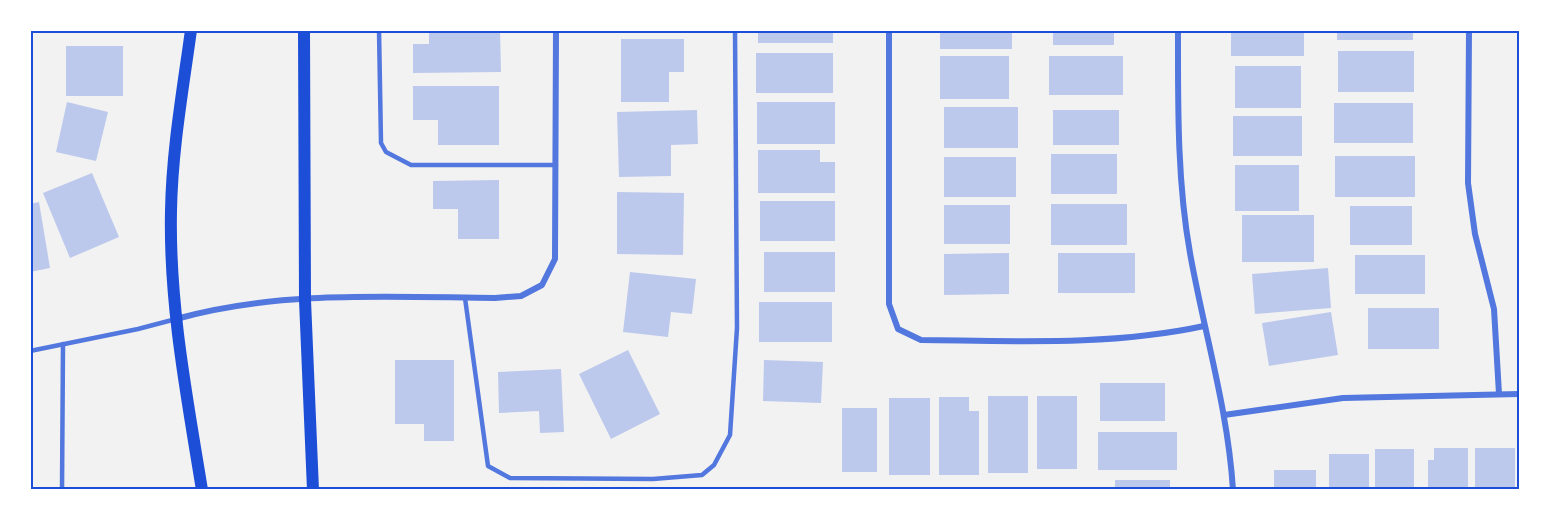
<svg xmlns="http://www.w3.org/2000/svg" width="1549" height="520" viewBox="0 0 1549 520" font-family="'Work Sans',sans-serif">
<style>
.building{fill:#bdc9ec}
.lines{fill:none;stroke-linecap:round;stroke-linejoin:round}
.service{stroke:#5277de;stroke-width:4.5}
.minor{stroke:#5277de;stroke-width:6}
.secondary{stroke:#1d4ed8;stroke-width:12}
.neatline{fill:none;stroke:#1d4ed8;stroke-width:2}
</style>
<rect width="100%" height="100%" fill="#f2f2f2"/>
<g class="building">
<polygon points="429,30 500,30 501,72 413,73 413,44 429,44"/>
<rect x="758" y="30" width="75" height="13"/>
<rect x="940" y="30" width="72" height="19"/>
<rect x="1053" y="30" width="61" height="15"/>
<rect x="1231" y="30" width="73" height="26"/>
<rect x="1337" y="30" width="76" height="10"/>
<polygon points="621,39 684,39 684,72 669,72 669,102 621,102"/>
<rect x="66" y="46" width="57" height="50"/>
<rect x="1338" y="51" width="76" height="41"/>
<rect x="756" y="53" width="77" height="40"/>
<rect x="940" y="56" width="69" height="43"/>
<rect x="1049" y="56" width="74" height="39"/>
<rect x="1235" y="66" width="66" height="42"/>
<polygon points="413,86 499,86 499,145 438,145 438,120 413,120"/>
<polygon points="67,102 108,112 96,161 56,152"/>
<rect x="757" y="102" width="78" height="42"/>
<rect x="1334" y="103" width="79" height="40"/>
<rect x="944" y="107" width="74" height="41"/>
<polygon points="697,110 698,144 671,145 671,176 619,177 617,112"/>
<rect x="1053" y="110" width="66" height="35"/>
<rect x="1233" y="116" width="69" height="40"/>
<polygon points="758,150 820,150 820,162 835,162 835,193 758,193"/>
<rect x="1051" y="154" width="66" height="40"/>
<rect x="1335" y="156" width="80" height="41"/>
<rect x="944" y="157" width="72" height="40"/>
<rect x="1235" y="165" width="64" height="46"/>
<polygon points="92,173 119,237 70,258 43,193"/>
<polygon points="499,180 499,239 458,239 458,209 433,209 433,181"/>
<polygon points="617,192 684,193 683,255 617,254"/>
<rect x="760" y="201" width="75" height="40"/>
<polygon points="39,202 50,268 30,272 30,204"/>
<rect x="1051" y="204" width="76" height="41"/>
<rect x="944" y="205" width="66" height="39"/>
<rect x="1350" y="206" width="62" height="39"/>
<rect x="1242" y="215" width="72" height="47"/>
<rect x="764" y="252" width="71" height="40"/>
<polygon points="1009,253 1009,294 944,295 944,254"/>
<rect x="1058" y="253" width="77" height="40"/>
<rect x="1355" y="255" width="70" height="39"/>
<polygon points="1328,268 1331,308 1255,314 1252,274"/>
<polygon points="630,272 696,279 692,314 671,312 668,337 623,332"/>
<rect x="759" y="302" width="73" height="40"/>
<rect x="1368" y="308" width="71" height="41"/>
<polygon points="1331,312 1338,355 1269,366 1262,323"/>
<polygon points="628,350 660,414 611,439 579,374"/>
<polygon points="395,360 454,360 454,441 424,441 424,424 395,424"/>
<polygon points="764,360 823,362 821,403 763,401"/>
<polygon points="561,369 564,432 540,433 539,411 499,413 498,372"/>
<rect x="1100" y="383" width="65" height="38"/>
<rect x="988" y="396" width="40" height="77"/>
<rect x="1037" y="396" width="40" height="73"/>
<polygon points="939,397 969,397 969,411 979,411 979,475 939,475"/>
<rect x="889" y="398" width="41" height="77"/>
<rect x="842" y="408" width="35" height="64"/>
<rect x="1098" y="432" width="79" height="38"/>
<polygon points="1434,448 1468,448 1468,490 1428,490 1428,460 1434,460"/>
<rect x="1475" y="448" width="40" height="42"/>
<rect x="1375" y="449" width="39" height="41"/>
<rect x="1329" y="454" width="40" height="36"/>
<rect x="1274" y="470" width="42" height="20"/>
<rect x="1115" y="480" width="55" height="10"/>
</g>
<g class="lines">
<g class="service">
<polyline points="379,30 381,143 386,152 411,165 556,165"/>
<polyline points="465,298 488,466 510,478 653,479 702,475 714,465 730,435 737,328 735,30"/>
<polyline points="30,351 138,329 176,319"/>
<polyline points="62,490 63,344"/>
</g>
<g class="minor">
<path d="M889,30V304L898,329L921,340C1016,341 1111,346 1204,326"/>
<path d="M1178,30C1178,104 1177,180 1190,253C1204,332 1228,409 1233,490"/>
<polyline points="1469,30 1468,183 1475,234 1494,309 1499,394"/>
<path d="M176,319C278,290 390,297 495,298L521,296L542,285L555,259L556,30"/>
<polyline points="1224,415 1343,398 1519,394"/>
</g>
<g class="secondary">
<path d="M191,30C183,89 172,150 171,211C169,305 187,397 202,490"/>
<polyline points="304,30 305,300 313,490"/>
</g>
</g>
<rect width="1549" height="520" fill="none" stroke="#ffffff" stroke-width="63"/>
<rect x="32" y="32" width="1486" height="456" class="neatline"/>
</svg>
